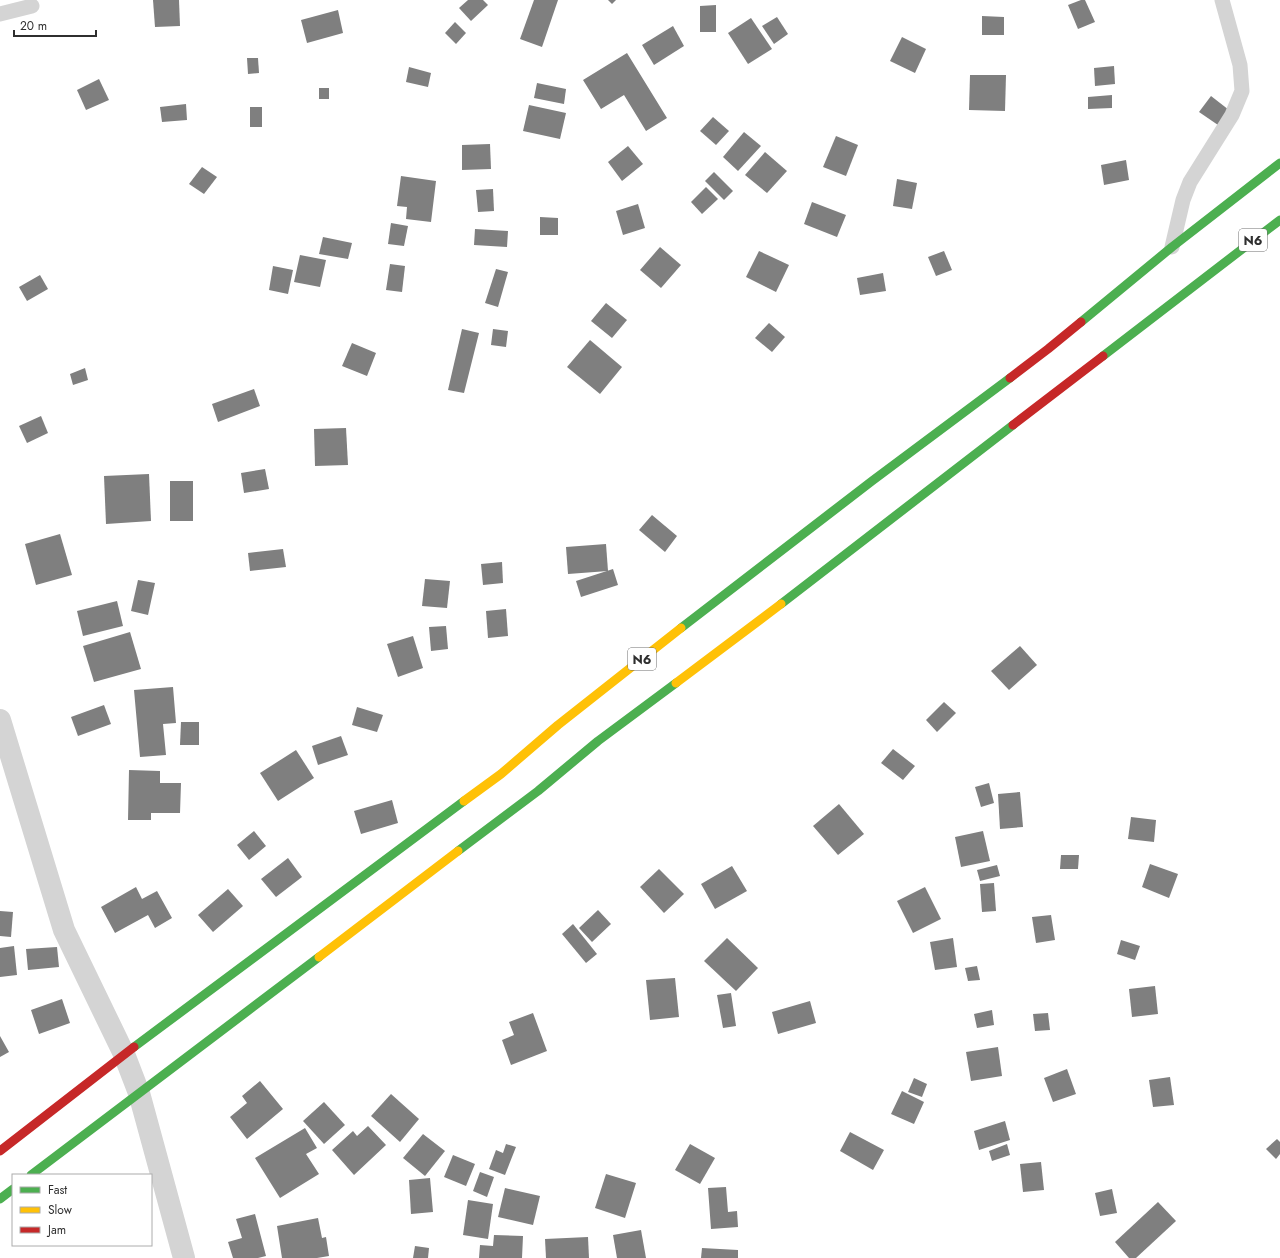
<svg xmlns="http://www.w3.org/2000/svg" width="1280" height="1258" viewBox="0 0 1280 1258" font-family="Jost,sans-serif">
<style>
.building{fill:#7f7f7f}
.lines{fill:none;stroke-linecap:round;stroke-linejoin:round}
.lane{stroke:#d4d4d4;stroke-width:15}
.street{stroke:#d4d4d4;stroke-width:22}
.fast{stroke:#4caf50;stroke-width:9}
.slow{stroke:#ffc107;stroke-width:9}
.jam{stroke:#c62828;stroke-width:9}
.labels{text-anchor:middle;stroke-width:4;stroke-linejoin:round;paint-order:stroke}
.shield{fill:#fff;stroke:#6d6d6d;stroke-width:1}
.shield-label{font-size:13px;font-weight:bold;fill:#2f2f2f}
</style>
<rect width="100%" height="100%" fill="#fff"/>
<g class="building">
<polygon points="153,0 179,0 180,26 155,27"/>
<polygon points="468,0 483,0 488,5 471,21 459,8"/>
<polygon points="534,0 558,0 542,47 520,39"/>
<polygon points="608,0 616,0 612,4"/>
<polygon points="1081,0 1085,0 1095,22 1078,29 1068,5"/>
<polygon points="716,5 716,32 700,32 700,6"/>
<polygon points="338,10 343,33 307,43 301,20"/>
<polygon points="982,16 1004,17 1004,35 982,35"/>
<polygon points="777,17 788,34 774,44 762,26"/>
<polygon points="751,18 772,49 748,64 728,33"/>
<polygon points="455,22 466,33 456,44 445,33"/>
<polygon points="673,26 684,46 654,65 642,45"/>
<polygon points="902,37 926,49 915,73 890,61"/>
<polygon points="627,53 667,118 646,131 624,95 601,109 583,80"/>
<polygon points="247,58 258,58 259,73 248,74"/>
<polygon points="1114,66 1115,84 1095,86 1094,68"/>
<polygon points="409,67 431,73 428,87 406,82"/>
<polygon points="970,75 1006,75 1005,111 969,110"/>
<polygon points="99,79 109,100 86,110 77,90"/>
<polygon points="537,83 566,89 564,104 534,98"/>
<rect x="319" y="88" width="10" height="11"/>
<polygon points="1112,95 1112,108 1088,109 1088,97"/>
<polygon points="1211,96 1229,110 1218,125 1199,112"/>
<polygon points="186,104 187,120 162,122 160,107"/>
<polygon points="529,105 566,113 560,139 523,131"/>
<rect x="250" y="107" width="12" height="20"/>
<polygon points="713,117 729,131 716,145 700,131"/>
<polygon points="744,132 761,146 738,171 723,157"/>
<polygon points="836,136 858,145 846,176 823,167"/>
<polygon points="490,144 491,169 462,170 462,145"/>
<polygon points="628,146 643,164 622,181 608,162"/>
<polygon points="765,152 787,171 767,193 745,175"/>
<polygon points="1126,160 1129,180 1104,185 1101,165"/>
<polygon points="202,167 217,177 204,194 189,184"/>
<polygon points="714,172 733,191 724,200 705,181"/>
<polygon points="401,176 436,181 431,222 406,219 407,207 397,206"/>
<polygon points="897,179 917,183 912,209 893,206"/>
<polygon points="706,187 718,199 702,214 691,202"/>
<polygon points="493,189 494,211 478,212 476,190"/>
<polygon points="812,202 846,215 837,237 804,224"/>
<polygon points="638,204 645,228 623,235 616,211"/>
<polygon points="540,217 558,218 558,235 540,235"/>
<polygon points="391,223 408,226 404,246 388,244"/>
<polygon points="475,229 508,231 507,247 474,245"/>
<polygon points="323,237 352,243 348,259 319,254"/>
<polygon points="660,247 681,265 661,288 640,270"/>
<polygon points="759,251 789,265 776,292 746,277"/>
<polygon points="944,251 952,270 936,276 928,257"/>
<polygon points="300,255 326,260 320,287 294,282"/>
<polygon points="390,264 405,266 402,292 386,290"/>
<polygon points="273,266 293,270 288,294 269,290"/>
<polygon points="496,269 508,272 498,307 485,303"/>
<polygon points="883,273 886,291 860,295 857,278"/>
<polygon points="40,275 48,289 27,301 19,287"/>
<polygon points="606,303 627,320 612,338 591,321"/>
<polygon points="769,323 785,337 772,352 755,338"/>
<polygon points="462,329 479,333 464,393 448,390"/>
<polygon points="493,329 508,331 506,347 491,345"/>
<polygon points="590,340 622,367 600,394 567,367"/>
<polygon points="352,343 376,353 367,376 342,366"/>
<polygon points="85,368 88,380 73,385 70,374"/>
<polygon points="254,389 260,406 218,422 212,404"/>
<polygon points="41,416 48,433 27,443 19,426"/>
<polygon points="346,428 348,465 315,466 314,429"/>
<polygon points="265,469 269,489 244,493 241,473"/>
<polygon points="149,474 151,521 106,524 104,476"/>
<rect x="170" y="481" width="23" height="40"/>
<polygon points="652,515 677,536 665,552 639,530"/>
<polygon points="60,534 72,575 36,585 25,544"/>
<polygon points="606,544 608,571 568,574 566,547"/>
<polygon points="283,549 286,567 250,571 248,553"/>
<polygon points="502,562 503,583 483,585 481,564"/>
<polygon points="613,569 618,585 581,597 576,581"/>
<polygon points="425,579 450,581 447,608 422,606"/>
<polygon points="138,580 155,583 148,615 131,611"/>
<polygon points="117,601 123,626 83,636 77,611"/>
<polygon points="506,609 508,636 488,638 486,611"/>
<polygon points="446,626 448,649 431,651 429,627"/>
<polygon points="130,632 141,669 94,682 83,646"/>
<polygon points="413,636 423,668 398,677 387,644"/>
<polygon points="1020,646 1037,665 1009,690 991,671"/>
<polygon points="173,687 176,723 163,724 166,755 140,757 134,690"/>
<polygon points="944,702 956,713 937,732 926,720"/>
<polygon points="104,705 111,724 78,736 71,717"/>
<polygon points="357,707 383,715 377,732 352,725"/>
<polygon points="181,722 199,722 199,745 180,745"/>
<polygon points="341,736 348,755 318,765 312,746"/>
<polygon points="893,749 915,766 903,780 881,763"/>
<polygon points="296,750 314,778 278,801 260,773"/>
<polygon points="129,770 160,771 160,783 181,783 180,813 151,813 151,820 128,820"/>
<polygon points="989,783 994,803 981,807 975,787"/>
<polygon points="1020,792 1023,827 1000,829 998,794"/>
<polygon points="392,800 398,823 361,834 354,811"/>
<polygon points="839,804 864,834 838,855 813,826"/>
<polygon points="1131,817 1156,820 1154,842 1128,839"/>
<polygon points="254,831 266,846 249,860 237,845"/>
<polygon points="983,831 990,861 961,867 955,837"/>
<polygon points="1061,855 1079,855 1078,869 1060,869"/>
<polygon points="288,858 302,877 276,897 261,879"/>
<polygon points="1150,864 1178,874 1169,898 1142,887"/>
<polygon points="997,865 1000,876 980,881 977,870"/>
<polygon points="732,866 747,891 715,909 701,884"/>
<polygon points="659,869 684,894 664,913 640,887"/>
<polygon points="994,883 996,911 982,912 980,884"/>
<polygon points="136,887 142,899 157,891 172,918 155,928 148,915 115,933 101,907"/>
<polygon points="925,887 941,919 913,933 897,901"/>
<polygon points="228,889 243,906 213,932 198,915"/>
<polygon points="598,910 611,924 592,942 579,928"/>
<polygon points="0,911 13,912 11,937 0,936"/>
<polygon points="1051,915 1055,940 1036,943 1032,917"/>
<polygon points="573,924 597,954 586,963 562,934"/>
<polygon points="727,938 758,968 736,991 704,961"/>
<polygon points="953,938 957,967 935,970 930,942"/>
<polygon points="1121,940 1140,946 1135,960 1117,954"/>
<polygon points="14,946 17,975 0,977 0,948"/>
<polygon points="57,947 59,967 28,970 26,949"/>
<polygon points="977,966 980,980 968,981 965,968"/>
<polygon points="675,978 679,1017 650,1020 646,980"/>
<polygon points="1155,986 1158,1014 1132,1017 1129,989"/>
<polygon points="731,993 736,1026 723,1028 717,995"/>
<polygon points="62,999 70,1023 39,1034 31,1010"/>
<polygon points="810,1001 816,1023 778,1034 772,1012"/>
<polygon points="992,1010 994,1025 977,1028 974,1014"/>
<polygon points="533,1013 547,1051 511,1065 502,1040 514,1035 509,1022"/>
<polygon points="1048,1013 1050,1030 1035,1031 1033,1014"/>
<polygon points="0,1036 9,1052 0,1057"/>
<polygon points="998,1047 1002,1076 971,1081 966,1052"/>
<polygon points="1067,1069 1076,1094 1053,1102 1044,1078"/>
<polygon points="1170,1077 1174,1105 1153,1107 1149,1080"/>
<polygon points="914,1078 927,1084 922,1097 908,1092"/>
<polygon points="260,1081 283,1109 247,1139 230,1117 247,1103 242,1096"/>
<polygon points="902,1091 924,1102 914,1124 891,1114"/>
<polygon points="391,1094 419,1119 400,1142 371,1116"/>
<polygon points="324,1102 345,1125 324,1144 303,1121"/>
<polygon points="1005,1121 1010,1140 979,1150 974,1131"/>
<polygon points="368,1126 386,1145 354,1175 332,1150 353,1131 357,1136"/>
<polygon points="305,1128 317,1148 306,1154 319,1174 280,1198 255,1158"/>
<polygon points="850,1132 884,1150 873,1170 840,1151"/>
<polygon points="423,1134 445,1151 425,1176 403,1158"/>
<polygon points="1277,1139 1280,1142 1280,1154 1276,1159 1266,1149"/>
<polygon points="506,1144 516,1147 505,1175 489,1169 496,1150 503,1153"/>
<polygon points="690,1144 715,1158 700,1184 675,1170"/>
<polygon points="1007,1144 1010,1155 992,1161 989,1151"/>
<polygon points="453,1155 475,1164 466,1186 444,1177"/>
<polygon points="1041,1162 1044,1190 1023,1192 1020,1164"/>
<polygon points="480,1172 494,1177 487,1197 473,1191"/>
<polygon points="606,1174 636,1183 625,1218 595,1208"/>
<polygon points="430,1178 433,1212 411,1214 409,1180"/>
<polygon points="726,1187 728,1212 737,1211 738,1227 711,1229 708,1188"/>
<polygon points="505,1188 540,1196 533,1225 498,1217"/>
<polygon points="1112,1189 1117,1213 1100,1216 1095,1193"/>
<polygon points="468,1200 493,1204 488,1239 463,1235"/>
<polygon points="1158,1202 1176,1221 1136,1258 1129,1258 1115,1242"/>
<polygon points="255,1214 266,1256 258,1258 233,1258 228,1242 242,1238 236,1219"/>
<polygon points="318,1218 322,1238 326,1237 329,1256 317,1258 282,1258 277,1226"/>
<polygon points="641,1230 646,1258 617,1258 613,1235"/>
<polygon points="494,1235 523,1236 522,1258 479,1258 480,1245 493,1246"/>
<polygon points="588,1237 589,1258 546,1258 545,1239"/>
<polygon points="415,1246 429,1248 428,1258 413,1258"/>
<polygon points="702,1248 738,1250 738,1258 701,1258"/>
</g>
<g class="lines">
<g class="lane">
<polyline points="0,14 32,6"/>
<polyline points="1172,247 1183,200 1190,182 1232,115 1242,91 1240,65 1222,0"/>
</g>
<polyline class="street" points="0,720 64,930 124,1054 139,1093 184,1258"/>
<g class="fast">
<polyline points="1081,322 1172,247 1280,163"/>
<polyline points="1103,356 1280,220"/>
<polyline points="781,604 1013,425"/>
<polyline points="681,628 872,481 1010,378"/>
<polyline points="458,851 538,791 598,741 676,683"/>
<polyline points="134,1047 464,801"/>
<polyline points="31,1175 319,957"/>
<polyline points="0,1199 13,1189"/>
</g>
<g class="slow">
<polyline points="676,683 781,604"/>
<polyline points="464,801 501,774 558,725 681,628"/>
<polyline points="319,957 458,851"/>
</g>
<g class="jam">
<polyline points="1010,378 1048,349 1081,322"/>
<polyline points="1013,425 1103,356"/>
<polyline points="0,1151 134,1047"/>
</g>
</g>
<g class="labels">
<g class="shield">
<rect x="1239" y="229" width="28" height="22" rx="3"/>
<rect x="628" y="648" width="28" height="22" rx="3"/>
</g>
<g class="shield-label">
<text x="1253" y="245">N6</text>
<text x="642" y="664">N6</text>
</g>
</g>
<rect x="12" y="1174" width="140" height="72" fill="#ffffff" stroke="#acacac"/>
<rect x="20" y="1187" width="20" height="6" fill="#4caf50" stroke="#acacac"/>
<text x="48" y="1194" font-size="12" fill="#2f2f2f">Fast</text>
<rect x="20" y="1207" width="20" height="6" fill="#ffc107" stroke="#acacac"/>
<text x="48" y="1214" font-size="12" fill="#2f2f2f">Slow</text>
<rect x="20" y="1227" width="20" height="6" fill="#c62828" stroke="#acacac"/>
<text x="48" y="1234" font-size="12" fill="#2f2f2f">Jam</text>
<path d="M14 30v6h82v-6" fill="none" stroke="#2f2f2f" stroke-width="2"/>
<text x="20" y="30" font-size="12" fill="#2f2f2f" stroke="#ffffff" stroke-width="3" paint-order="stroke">20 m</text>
</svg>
